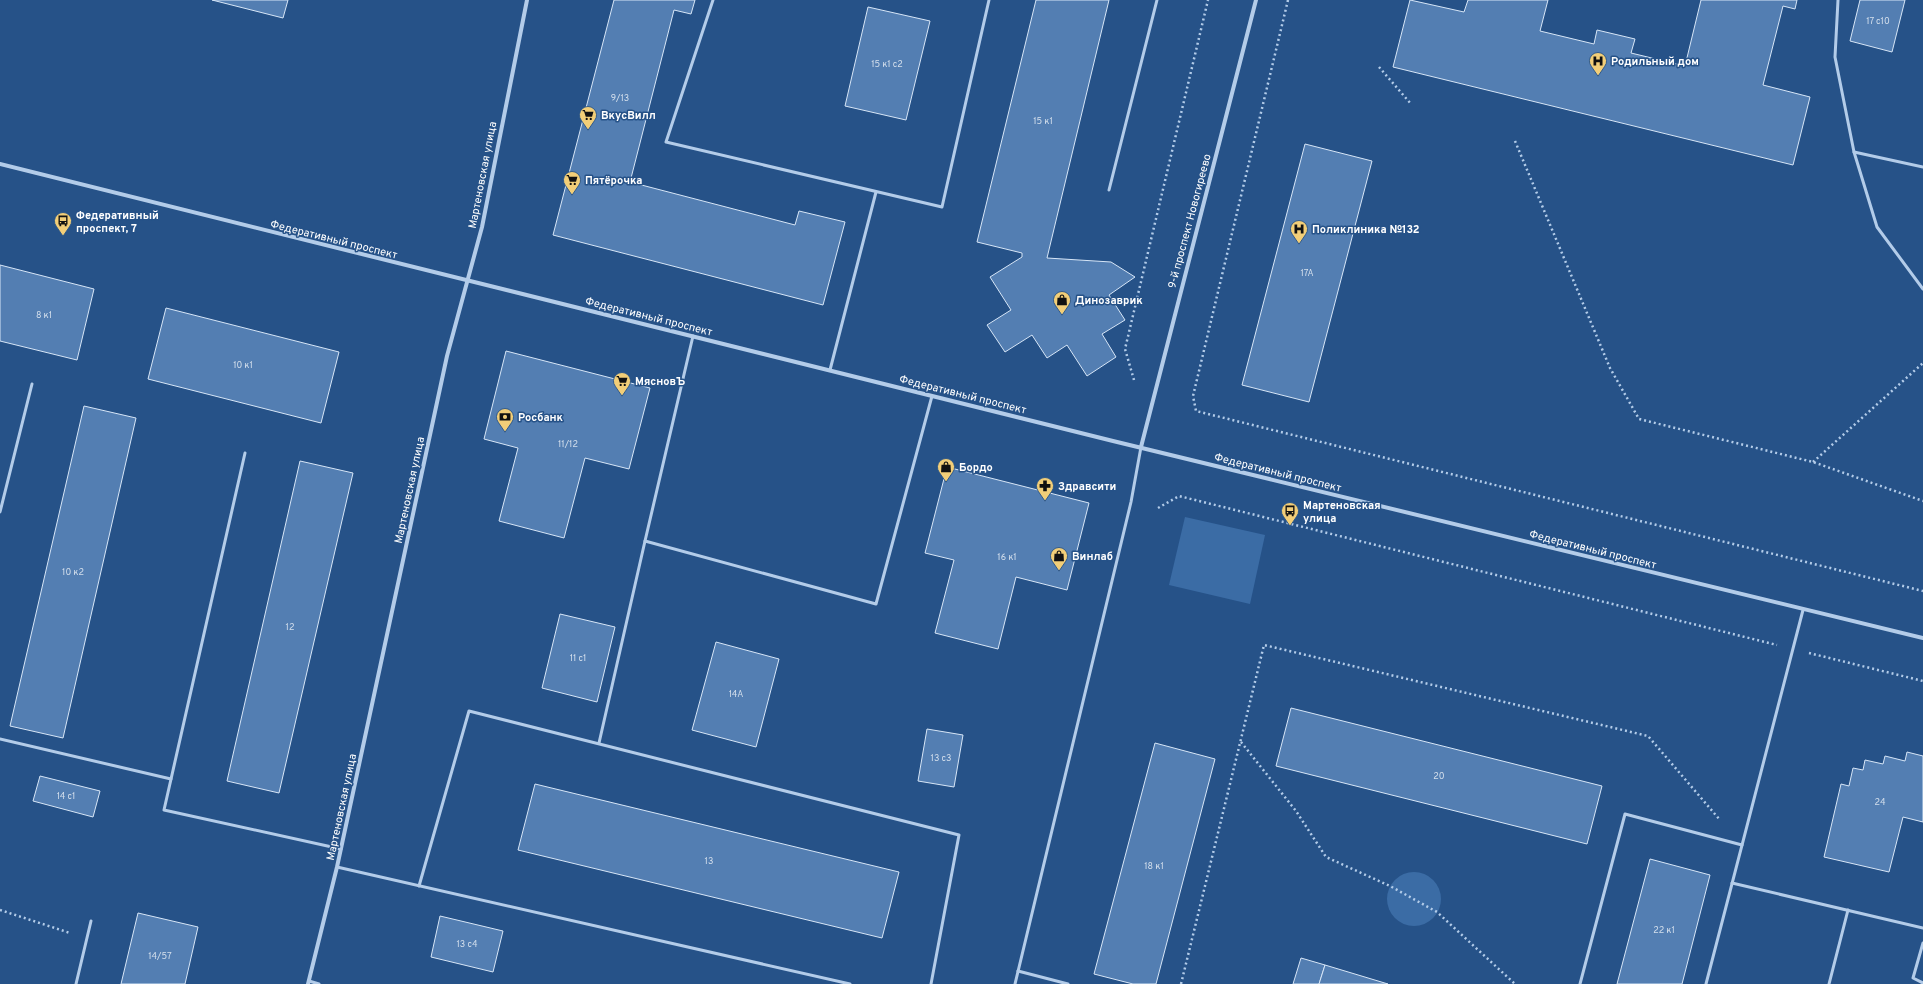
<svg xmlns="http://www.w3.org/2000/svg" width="1923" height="984" viewBox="0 0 1923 984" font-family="Overpass,sans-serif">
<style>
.green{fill:#3b6ca5}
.building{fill:#537eb2;stroke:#d7e6f7}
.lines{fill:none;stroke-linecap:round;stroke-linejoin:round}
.path{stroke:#b3cce9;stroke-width:2.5;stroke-dasharray:2 3;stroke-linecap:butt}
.service{stroke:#b3cce9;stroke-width:3}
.minor{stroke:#b3cce9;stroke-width:4}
.labels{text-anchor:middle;stroke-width:3;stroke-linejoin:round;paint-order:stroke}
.number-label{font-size:9px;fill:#d4dfec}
.poi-label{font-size:11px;font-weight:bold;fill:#fff;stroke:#265288;text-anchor:start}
.street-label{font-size:11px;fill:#fff;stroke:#265288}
</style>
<rect width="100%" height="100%" fill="#265288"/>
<g class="green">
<polygon points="1185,517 1265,535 1250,604 1169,585"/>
<circle cx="1414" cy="899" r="27"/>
</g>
<g class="building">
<polygon points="212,0 288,0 283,18"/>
<polygon points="614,0 695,0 691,14 674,10 630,182 795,225 799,211 845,222 823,305 553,235"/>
<polygon points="1036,0 1109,0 1047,258 1111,262 1135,277 1109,295 1125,320 1102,334 1116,357 1087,376 1067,345 1047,358 1032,335 1005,352 987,325 1011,310 990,277 1022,257 1022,253 977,242"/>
<polygon points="1410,0 1464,12 1468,0 1548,0 1540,31 1594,44 1597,30 1635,39 1631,53 1685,66 1701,0 1797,0 1795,9 1783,6 1763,85 1810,97 1793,165 1393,67"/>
<polygon points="1860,0 1905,0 1892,52 1850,41"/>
<polygon points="868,7 930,21 906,120 845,106"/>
<polygon points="1305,144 1372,161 1309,402 1242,385"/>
<polygon points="0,265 94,289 77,360 0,341"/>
<polygon points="166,308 339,352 321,423 148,379"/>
<polygon points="506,351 650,388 629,469 585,458 564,538 499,521 518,448 484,439"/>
<polygon points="84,406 136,418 63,738 10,726"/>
<polygon points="300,461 353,473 279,793 227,781"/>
<polygon points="947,467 1089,503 1067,590 1016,577 998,649 935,633 954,560 925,553"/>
<polygon points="560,614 615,627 597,702 542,688"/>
<polygon points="716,642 779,659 756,747 692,730"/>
<polygon points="1291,708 1602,786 1587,844 1276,766"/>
<polygon points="927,729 963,735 954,787 918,781"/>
<polygon points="1155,743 1215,759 1156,984 1133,984 1094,974"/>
<polygon points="1907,752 1923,756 1923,822 1903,817 1889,872 1824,857 1841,784 1849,786 1853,768 1863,770 1865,760 1883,764 1885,756 1905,761"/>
<polygon points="40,776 100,791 93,817 33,801"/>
<polygon points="535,784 899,872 882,938 518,850"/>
<polygon points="1650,859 1710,875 1682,984 1617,984"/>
<polygon points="138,913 198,927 185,984 121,984"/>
<polygon points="440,916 503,931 493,972 431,957"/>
<polygon points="1301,958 1325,965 1319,984 1293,984"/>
<polygon points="1325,965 1388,984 1319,984"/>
</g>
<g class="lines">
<g class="path">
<polyline points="1288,0 1193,396 1196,411 1923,591"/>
<polyline points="1379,67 1411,104"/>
<polyline points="1515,141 1610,368 1639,419 1813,462 1923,501"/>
<polyline points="1134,380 1125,349 1208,0"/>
<polyline points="1813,462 1923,363"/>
<polyline points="1158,508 1179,496 1777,645"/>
<polyline points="1809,653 1923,681"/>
<polyline points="1241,742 1296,811 1326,857 1390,886 1437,912 1515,984"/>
<polyline points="0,910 70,933"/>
<polyline points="1181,984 1264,645 1648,736 1720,820"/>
</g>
<g class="service">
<polyline points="713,0 666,142 942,207 989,0"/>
<polyline points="1838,0 1835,57 1854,152 1877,227 1923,289"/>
<polyline points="1854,152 1923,167"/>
<polyline points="1109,190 1157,0"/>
<polyline points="693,336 645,541 876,604 932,396"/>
<polyline points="830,370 876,192"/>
<polyline points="245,453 164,810 341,849"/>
<polyline points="0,512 32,384"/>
<polyline points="0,739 171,779"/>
<polyline points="599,743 645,541"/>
<polyline points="337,867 850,984"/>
<polyline points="1732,883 1923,928"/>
<polyline points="419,886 469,711 959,835 931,984"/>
<polyline points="1923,943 1913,978 1923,983"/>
<polyline points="1018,971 1068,984"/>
<polyline points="309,981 319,984"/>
<polyline points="76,984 91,921"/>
<polyline points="1015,984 1131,502 1141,447"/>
<polyline points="1580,984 1625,814 1742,845"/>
<polyline points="1706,984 1803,610"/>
<polyline points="1829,984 1848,910"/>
</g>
<g class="minor">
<polyline points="0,164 1113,441 1923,638"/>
<polyline points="1141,447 1256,0"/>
<polyline points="308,984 337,867 447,356 482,227 527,0"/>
</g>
</g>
<defs>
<symbol id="hospital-pin" viewBox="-11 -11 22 30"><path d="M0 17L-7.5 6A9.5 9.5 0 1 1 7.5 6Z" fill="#f2ce78" stroke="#265288"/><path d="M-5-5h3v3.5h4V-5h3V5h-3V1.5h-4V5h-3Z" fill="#111"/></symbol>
<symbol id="supermarket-pin" viewBox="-11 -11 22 30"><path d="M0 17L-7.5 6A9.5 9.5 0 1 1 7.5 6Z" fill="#f2ce78" stroke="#265288"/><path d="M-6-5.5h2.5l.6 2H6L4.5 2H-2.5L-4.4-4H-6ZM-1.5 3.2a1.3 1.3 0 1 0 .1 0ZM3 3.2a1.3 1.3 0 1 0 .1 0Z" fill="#111"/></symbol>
<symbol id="bus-pin" viewBox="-11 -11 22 30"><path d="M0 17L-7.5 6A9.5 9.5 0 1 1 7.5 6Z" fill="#f2ce78" stroke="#265288"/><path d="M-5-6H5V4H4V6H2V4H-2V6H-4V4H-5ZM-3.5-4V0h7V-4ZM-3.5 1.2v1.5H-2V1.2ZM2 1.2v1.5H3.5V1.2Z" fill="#111"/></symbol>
<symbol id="shop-pin" viewBox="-11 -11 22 30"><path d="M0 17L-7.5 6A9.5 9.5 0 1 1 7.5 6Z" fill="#f2ce78" stroke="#265288"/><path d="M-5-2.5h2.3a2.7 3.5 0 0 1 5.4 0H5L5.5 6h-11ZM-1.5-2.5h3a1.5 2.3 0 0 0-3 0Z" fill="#111"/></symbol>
<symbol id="bank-pin" viewBox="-11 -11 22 30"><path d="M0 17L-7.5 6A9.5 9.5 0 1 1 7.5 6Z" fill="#f2ce78" stroke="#265288"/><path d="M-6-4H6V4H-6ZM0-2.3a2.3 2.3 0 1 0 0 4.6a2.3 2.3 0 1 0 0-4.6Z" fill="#111"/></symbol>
<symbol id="pharmacy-pin" viewBox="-11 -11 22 30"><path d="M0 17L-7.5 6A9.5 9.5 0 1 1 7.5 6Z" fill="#f2ce78" stroke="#265288"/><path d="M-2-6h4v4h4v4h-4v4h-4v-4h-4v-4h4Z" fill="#111"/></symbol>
</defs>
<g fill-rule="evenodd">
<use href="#hospital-pin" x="1588" y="51" width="20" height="27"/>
<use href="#supermarket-pin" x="578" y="105" width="20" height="27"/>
<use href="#supermarket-pin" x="562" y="170" width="20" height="27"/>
<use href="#bus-pin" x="53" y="211" width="20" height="27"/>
<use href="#hospital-pin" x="1289" y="219" width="20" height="27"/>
<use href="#shop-pin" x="1052" y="290" width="20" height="27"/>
<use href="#supermarket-pin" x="612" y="371" width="20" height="27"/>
<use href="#bank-pin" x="495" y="407" width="20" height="27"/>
<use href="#shop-pin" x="936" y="457" width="20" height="27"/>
<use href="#pharmacy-pin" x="1035" y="476" width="20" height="27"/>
<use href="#bus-pin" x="1280" y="501" width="20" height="27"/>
<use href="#shop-pin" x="1049" y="546" width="20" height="27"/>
</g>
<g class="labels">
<g class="number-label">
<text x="1878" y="24">17 с10</text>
<text x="887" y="67">15 к1 с2</text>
<text x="620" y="101">9/13</text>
<text x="1043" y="124">15 к1</text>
<text x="1307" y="276">17А</text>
<text x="44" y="318">8 к1</text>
<text x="243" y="368">10 к1</text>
<text x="568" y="447">11/12</text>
<text x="1007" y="560">16 к1</text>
<text x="73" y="575">10 к2</text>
<text x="290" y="630">12</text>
<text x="578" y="661">11 с1</text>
<text x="736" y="697">14А</text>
<text x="941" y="761">13 c3</text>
<text x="1439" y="779">20</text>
<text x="66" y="799">14 c1</text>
<text x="1880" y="805">24</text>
<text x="709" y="864">13</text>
<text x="1154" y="869">18 к1</text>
<text x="1664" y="933">22 к1</text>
<text x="467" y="947">13 c4</text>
<text x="160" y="959">14/57</text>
</g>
<g class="poi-label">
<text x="1611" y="65">Родильный дом</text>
<text x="601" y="119">ВкусВилл</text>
<text x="585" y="184">Пятёрочка</text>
<text x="76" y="219">Федеративный<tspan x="76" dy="13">проспект, 7</tspan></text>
<text x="1312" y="233">Поликлиника №132</text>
<text x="1075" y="304">Динозаврик</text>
<text x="635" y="385">МясновЪ</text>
<text x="518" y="421">Росбанк</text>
<text x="959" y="471">Бордо</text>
<text x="1058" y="490">Здравсити</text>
<text x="1303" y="509">Мартеновская<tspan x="1303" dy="13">улица</tspan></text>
<text x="1072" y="560">Винлаб</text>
</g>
<g class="street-label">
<text transform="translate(482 175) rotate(-79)" y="4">Мартеновская улица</text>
<text transform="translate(1189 221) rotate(-75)" y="4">9-й проспект Новогиреево</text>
<text transform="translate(334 239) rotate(14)" y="4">Федеративный проспект</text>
<text transform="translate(649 316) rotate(14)" y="4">Федеративный проспект</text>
<text transform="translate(963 394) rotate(14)" y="4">Федеративный проспект</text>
<text transform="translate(1278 472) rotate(14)" y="4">Федеративный проспект</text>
<text transform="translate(409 490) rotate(-78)" y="4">Мартеновская улица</text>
<text transform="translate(1593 549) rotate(14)" y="4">Федеративный проспект</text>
<text transform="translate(341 807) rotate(-78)" y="4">Мартеновская улица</text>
</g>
</g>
</svg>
